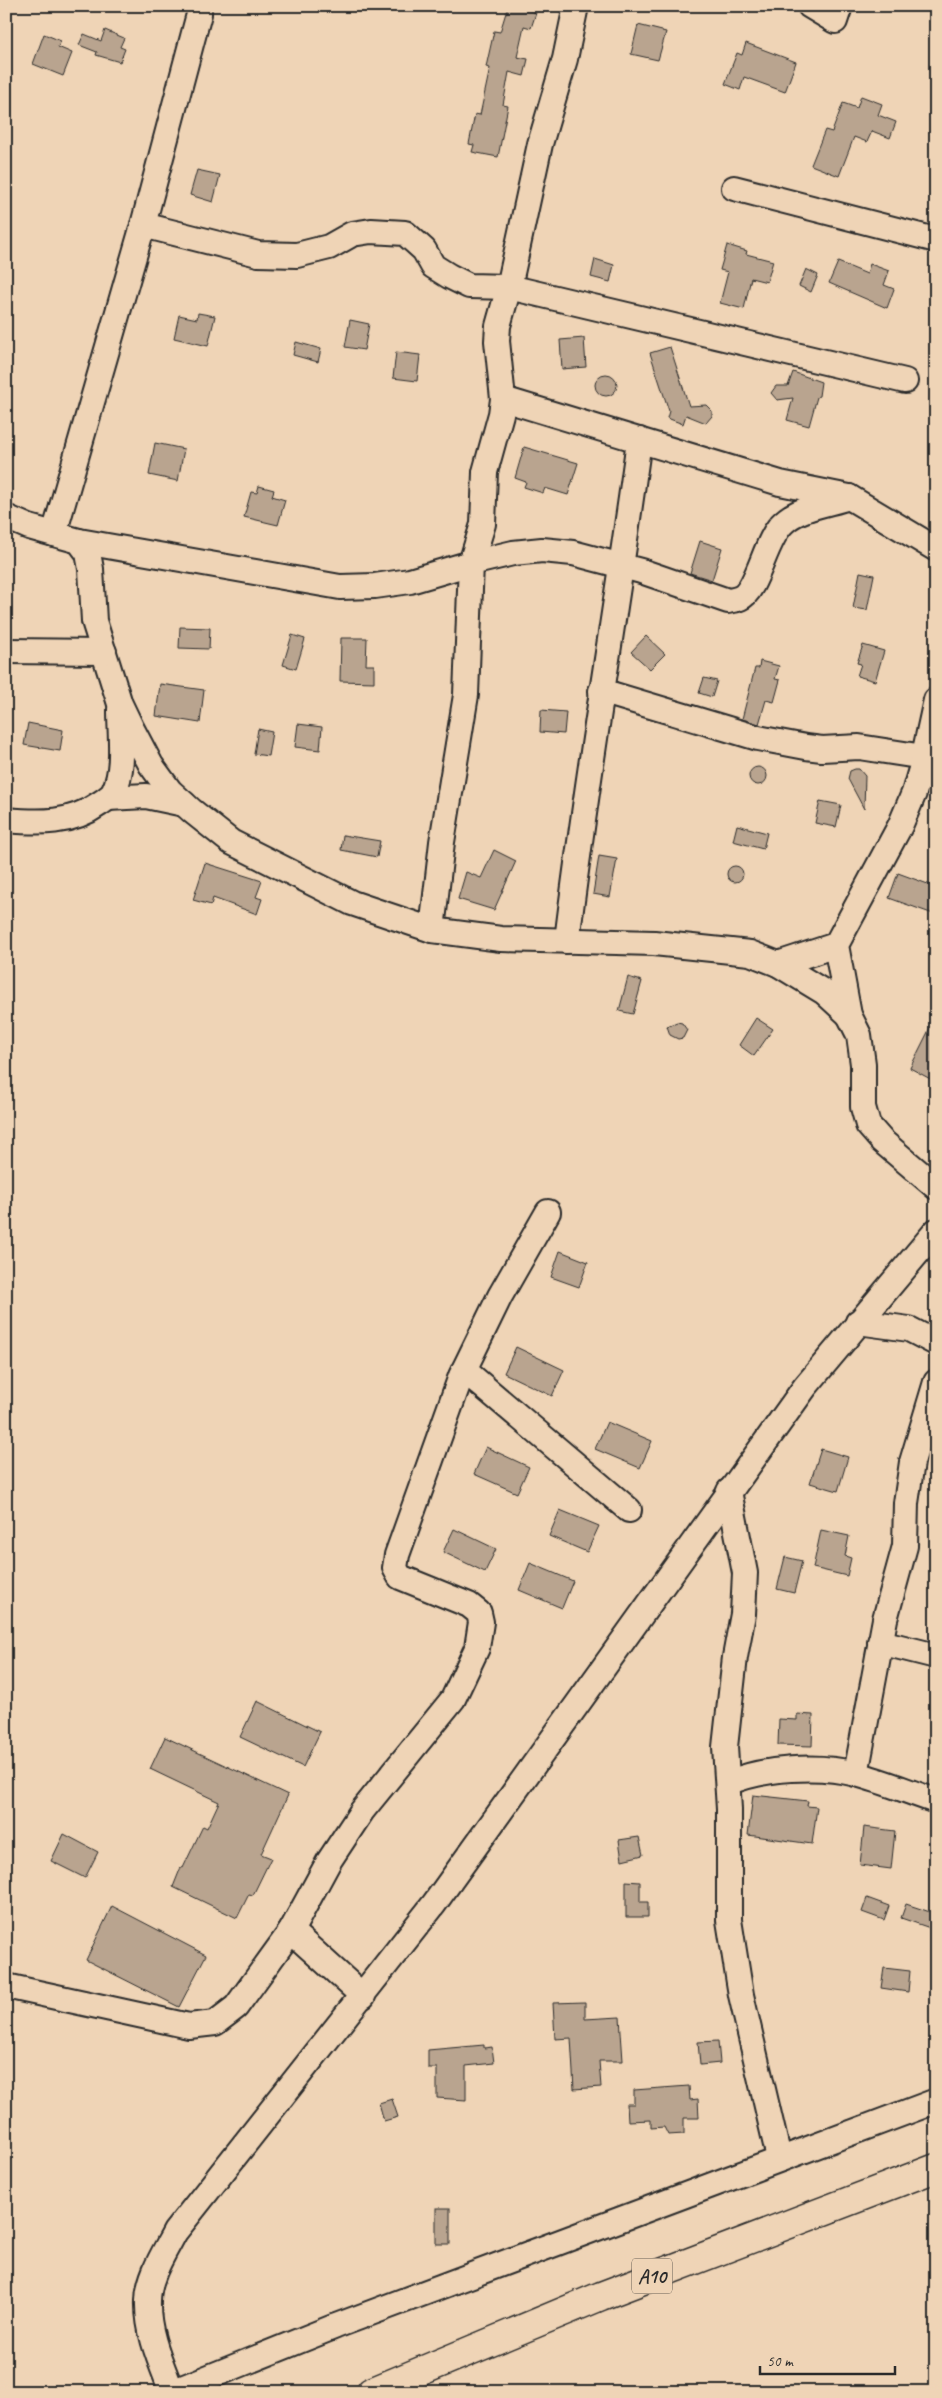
<svg xmlns="http://www.w3.org/2000/svg" width="942" height="2398" viewBox="0 0 942 2398" font-family="Caveat,sans-serif">
<style>
.building{fill:#b9a48f;stroke:#2b2b2b}
.lines{fill:none;stroke-linecap:round;stroke-linejoin:round}
.minor-casing{stroke:#2b2b2b;stroke-width:28}
.major-casing{stroke:#2b2b2b;stroke-width:31}
.minor{stroke:#efd4b6;stroke-width:24}
.major{stroke:#efd4b6;stroke-width:28}
.labels{text-anchor:middle;stroke-width:5;stroke-linejoin:round;paint-order:stroke}
.shield{fill:#efd4b6;stroke:#665e55;stroke-width:1}
.shield-label{font-size:20px;font-weight:bold;fill:#2b2b2b}
</style>
<rect width="100%" height="100%" fill="#efd4b6"/>
<filter id="ink" filterUnits="userSpaceOnUse"><feTurbulence type="fractalNoise" baseFrequency=".02" numOctaves="2"/><feDisplacementMap in="SourceGraphic" scale="10" xChannelSelector="R" yChannelSelector="G"/><feConvolveMatrix kernelMatrix="1 2 1 2 8 2 1 2 1" color-interpolation-filters="sRGB"/></filter>
<g filter="url(#ink)">
<g class="building">
<polygon points="508,6 527,6 526,10 536,13 531,28 524,26 517,57 528,59 524,76 509,72 503,105 508,106 498,157 472,152 474,145 469,144 475,114 480,115 490,68 486,67 494,31 500,32"/>
<polygon points="638,25 666,32 658,60 631,54"/>
<polygon points="105,30 124,38 120,47 125,49 120,62 96,55 97,52 79,45 84,34 101,41"/>
<polygon points="44,34 61,41 58,47 72,53 63,76 33,64"/>
<polygon points="746,43 796,62 785,92 744,77 740,90 725,84 737,53 742,55"/>
<polygon points="861,96 882,104 878,115 896,122 890,138 872,131 867,142 854,137 839,176 811,165 825,130 832,132 843,103 857,108"/>
<polygon points="197,170 220,175 213,202 190,195"/>
<polygon points="727,245 747,251 746,254 773,261 767,282 751,278 744,309 720,303 728,272 720,270"/>
<polygon points="595,259 614,265 610,282 591,277"/>
<polygon points="838,262 867,274 870,264 889,271 884,285 894,289 887,308 829,283"/>
<polygon points="806,269 818,275 811,292 799,286"/>
<polygon points="198,313 215,316 208,346 174,338 179,315 197,319"/>
<polygon points="350,320 369,324 364,350 345,347"/>
<polygon points="584,338 586,367 562,369 560,340"/>
<polygon points="296,342 321,349 318,362 293,355"/>
<polygon points="670,347 689,406 706,405 712,411 712,416 706,423 686,415 683,424 667,418 669,411 650,353"/>
<polygon points="396,352 420,355 417,381 393,378"/>
<polygon points="793,372 821,382 819,396 817,397 809,426 787,420 793,398 777,400 771,393 776,386 788,386"/>
<circle cx="606" cy="385" r="11"/>
<polygon points="155,443 184,449 178,481 149,475"/>
<polygon points="524,447 578,463 568,495 545,488 543,493 524,487 526,482 515,478"/>
<polygon points="259,486 274,490 272,496 285,500 278,525 244,517 251,492 257,493"/>
<polygon points="700,541 722,548 712,580 690,573"/>
<polygon points="860,572 874,575 867,610 853,608"/>
<polygon points="180,627 210,628 209,649 179,648"/>
<polygon points="292,635 305,639 296,669 283,665"/>
<polygon points="646,636 665,654 650,669 631,652"/>
<polygon points="341,638 367,638 366,665 374,665 374,682 340,681"/>
<polygon points="863,645 884,651 875,681 857,676 861,664 857,663"/>
<polygon points="760,661 779,666 775,679 780,680 774,702 766,700 759,724 742,719 755,668 759,668"/>
<polygon points="704,678 717,681 712,697 699,693"/>
<polygon points="160,684 204,690 200,723 156,716"/>
<polygon points="541,710 566,712 564,734 540,732"/>
<polygon points="28,723 63,730 60,751 24,745"/>
<polygon points="298,724 322,727 320,750 295,747"/>
<polygon points="258,729 272,732 268,756 254,754"/>
<circle cx="758" cy="776" r="9"/>
<polygon points="855,769 859,769 865,776 864,809 848,779 850,771"/>
<polygon points="820,801 841,805 836,827 815,823"/>
<polygon points="737,825 767,833 763,849 733,841"/>
<polygon points="343,835 380,841 377,857 341,850"/>
<polygon points="494,850 516,861 494,910 458,899 466,872 481,878"/>
<polygon points="599,856 617,859 610,897 593,894"/>
<polygon points="205,863 262,881 256,897 262,899 257,914 213,898 211,905 193,900"/>
<circle cx="735" cy="874" r="8"/>
<polygon points="898,873 936,887 936,915 889,898"/>
<polygon points="628,977 642,981 633,1014 619,1011"/>
<polygon points="936,1016 936,1082 910,1068"/>
<polygon points="756,1018 773,1029 754,1056 739,1045"/>
<polygon points="677,1022 682,1023 687,1030 683,1038 678,1039 670,1035 667,1026"/>
<polygon points="560,1251 588,1262 579,1287 551,1277"/>
<polygon points="516,1347 564,1370 552,1396 504,1373"/>
<polygon points="607,1422 652,1441 640,1468 595,1449"/>
<polygon points="486,1447 529,1467 517,1493 474,1474"/>
<polygon points="821,1449 848,1457 838,1491 810,1483"/>
<polygon points="560,1510 599,1526 587,1552 549,1536"/>
<polygon points="454,1529 496,1549 485,1572 443,1552"/>
<polygon points="821,1530 849,1536 845,1556 851,1558 847,1576 813,1568"/>
<polygon points="785,1557 802,1561 794,1593 777,1589"/>
<polygon points="530,1563 573,1581 562,1608 519,1590"/>
<polygon points="257,1701 320,1732 303,1767 240,1737"/>
<polygon points="797,1714 813,1715 812,1746 778,1745 779,1719 797,1720"/>
<polygon points="165,1737 288,1795 261,1854 271,1858 253,1895 249,1894 237,1918 173,1887 181,1867 183,1868 203,1826 207,1828 219,1802 150,1769"/>
<polygon points="753,1795 808,1801 807,1806 817,1807 812,1844 748,1835"/>
<polygon points="864,1827 895,1831 891,1869 860,1865"/>
<polygon points="64,1834 98,1852 85,1878 51,1861"/>
<polygon points="639,1837 643,1855 622,1860 619,1840"/>
<polygon points="626,1881 640,1882 640,1902 648,1902 648,1917 626,1917"/>
<polygon points="867,1898 889,1906 884,1920 862,1912"/>
<polygon points="906,1904 936,1914 936,1930 901,1918"/>
<polygon points="112,1906 206,1955 179,2007 86,1960"/>
<polygon points="884,1968 910,1971 908,1992 881,1988"/>
<polygon points="585,2002 585,2019 620,2017 623,2061 599,2061 601,2087 574,2089 571,2038 555,2039 553,2003"/>
<polygon points="718,2041 720,2063 700,2065 698,2042"/>
<polygon points="484,2045 484,2048 492,2047 494,2063 466,2066 466,2100 437,2098 437,2068 428,2068 428,2050"/>
<polygon points="689,2086 690,2100 698,2099 699,2118 684,2118 684,2134 668,2135 664,2127 651,2128 651,2120 628,2121 627,2104 634,2104 634,2090"/>
<polygon points="392,2099 398,2117 384,2121 379,2103"/>
<rect x="436" y="2208" width="14" height="36"/>
</g>
<g class="lines">
<defs>
<g id="minor">
<polyline points="810,6 835,21 840,6"/>
<polyline points="734,188 936,240"/>
<polyline points="143,225 258,254 297,255 329,247 352,234 371,231 405,233 424,250 433,266 449,276 469,286 509,287 905,381"/>
<polyline points="503,399 780,483 849,497 936,549"/>
<polyline points="6,517 29,527 79,541 88,553 91,569 94,621 120,704 131,727 151,765 170,791 192,811 231,842 352,903 432,930 501,939 654,943 750,953 778,964 824,992 849,1015"/>
<polyline points="54,534 143,225 199,14 199,6"/>
<polyline points="79,541 340,587 375,586 410,581 471,563 483,524 485,472 501,414 503,399 497,341 498,326 509,287 540,144 565,59 576,6"/>
<polyline points="6,651 104,652"/>
<polyline points="601,691 758,738 806,747 822,749 859,747 924,757"/>
<polyline points="936,700 921,769 914,793 900,826 836,945 849,1015 859,1035 863,1064 863,1107 868,1125 882,1141 936,1187"/>
<polyline points="108,798 146,796 184,804"/>
<path d="M6,820C40,823 71,824 99,804C105,800 111,797 114,791C125,768 120,736 120,710"/>
<path d="M432,930L442,842L466,695L471,563L513,553L542,550L573,553L641,571L728,601C732,600 736,600 740,598C758,590 765,538 784,522C800,507 829,504 849,497"/>
<path d="M567,941C587,773 617,607 639,440"/>
<polyline points="778,964 836,945"/>
<polyline points="858,1322 909,1329 936,1343"/>
<polyline points="464,1370 629,1510"/>
<polyline points="729,1491 745,1573 743,1614 735,1657 725,1747 729,1809 729,1920 741,1995 779,2158"/>
<polyline points="880,1642 936,1656"/>
<polyline points="856,1774 885,1619 905,1546 906,1503 912,1462 936,1382"/>
<path d="M728,1783C763,1768 818,1764 856,1774C883,1781 909,1792 936,1801"/>
<polyline points="291,1931 363,1996"/>
<polyline points="6,1986 189,2026 215,2023 236,2007 291,1931 329,1861 362,1811 453,1699 477,1648 481,1622 479,1613 469,1605 400,1577 395,1568 397,1555 461,1376 500,1296 548,1212"/>
<path d="M172,2392C161,2363 147,2333 148,2301C148,2277 164,2253 175,2232L434,1904L805,1387L936,1231"/>
<polyline points="172,2392 336,2326 936,2101"/>
</g>
<polyline id="major" points="371,2392 601,2296 936,2168"/>
</defs>
<use href="#minor" class="minor-casing"/>
<use href="#major" class="major-casing"/>
<use href="#minor" class="minor"/>
<use href="#major" class="major"/>
</g>
</g>
<g class="labels">
<rect class="shield" x="632" y="2258.5" width="40" height="35" rx="4"/>
<g class="shield-label">
<text x="652" y="2283">A10</text>
</g>
</g>
<rect width="942" height="2398" fill="none" stroke="#efd4b6" stroke-width="25"/>
<rect x="12" y="12" width="917" height="2373" fill="none" stroke="#2b2b2b" stroke-width="2" filter="url(#ink)"/>
<path d="M760 2366v8h135v-8" fill="none" stroke="#2b2b2b" stroke-width="2.5"/>
<text x="767" y="2366" font-size="15" fill="#2b2b2b" stroke="#efd4b6" stroke-width="4" paint-order="stroke">50 m</text>
</svg>
